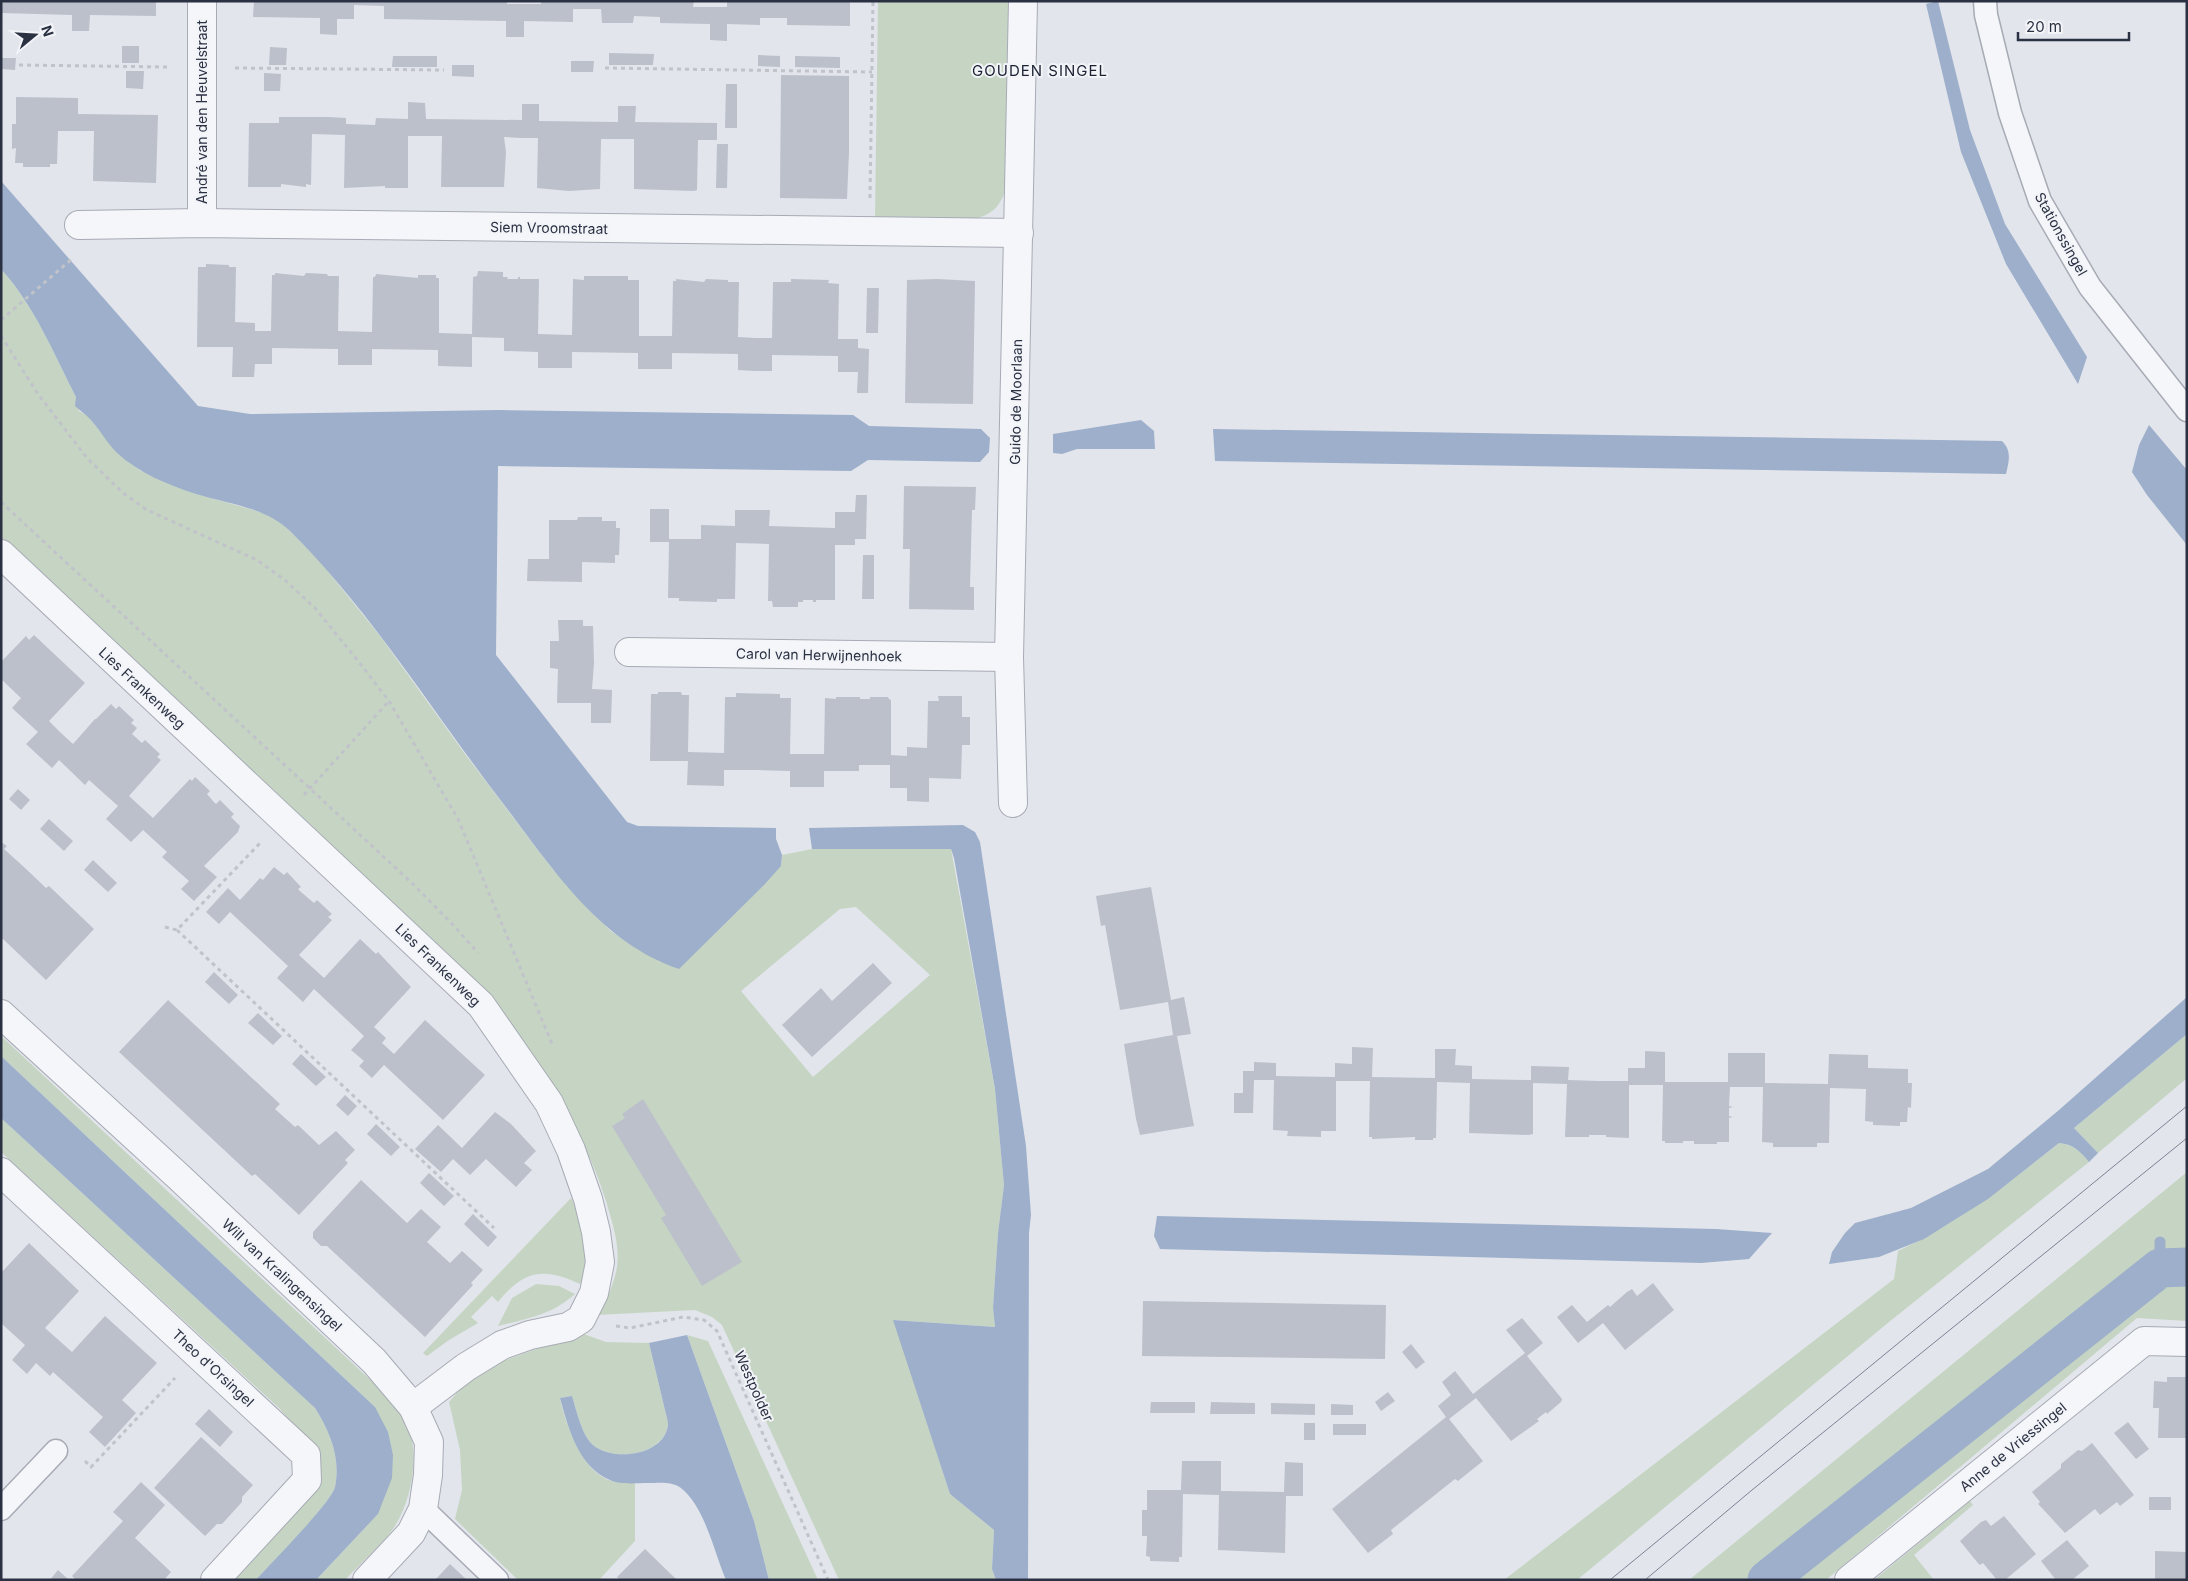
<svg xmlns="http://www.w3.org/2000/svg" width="2188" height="1581" viewBox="0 0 2188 1581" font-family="Inter,sans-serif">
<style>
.green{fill:#c6d5c3;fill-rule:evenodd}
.water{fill:#9dafcb}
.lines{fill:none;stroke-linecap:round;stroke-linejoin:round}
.stream{stroke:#9dafcb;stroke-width:11}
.canal{stroke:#9dafcb;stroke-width:39}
.building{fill:#bcc0cb}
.service-casing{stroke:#a7abb5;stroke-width:25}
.minor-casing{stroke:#a7abb5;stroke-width:30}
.path{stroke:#c0c3ca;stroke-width:3;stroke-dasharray:4 4;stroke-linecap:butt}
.service{stroke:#f5f6f9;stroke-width:22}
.minor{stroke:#f5f6f9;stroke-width:28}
.tram{stroke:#7b8395;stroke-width:1}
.labels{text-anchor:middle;stroke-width:4;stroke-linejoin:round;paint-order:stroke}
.street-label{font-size:14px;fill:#2a3143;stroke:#f2f4f8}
.neighbourhood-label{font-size:15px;letter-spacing:1px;fill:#1c2234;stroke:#f2f4f8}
</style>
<rect width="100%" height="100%" fill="#e2e5eb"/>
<g class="green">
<path d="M878,1H1009L1006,185C1003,203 994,214 975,219L875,218Z"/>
<path d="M1,269C34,305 54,354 76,397L79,411L88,416L118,454L141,471L197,494L260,512L276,519L287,528L318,559L380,636L465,754L550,866L591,912L612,932L660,962L775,871L781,866L782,855L812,849H951L995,1089L1004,1185L998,1233L993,1308L995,1327L894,1320L950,1494L994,1530L992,1569L996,1580H839L722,1325L712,1317L695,1310L596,1315C606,1301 614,1285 617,1267C620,1244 612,1222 606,1201C575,1102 510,1028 445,951L1,538ZM856,907L930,975L813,1077L741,991L840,909Z"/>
<polygon points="2187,1034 2187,1078 2098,1153 2074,1128"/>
<path d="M1,1036L393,1401C398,1409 404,1418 408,1427C421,1457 410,1508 390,1533C377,1549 360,1564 345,1580H316L378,1514L375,1407L1,1056Z"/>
<path d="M1,1118L315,1408C330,1432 341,1458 335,1487C331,1503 271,1564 256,1580H232L309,1498V1443L280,1409L1,1152Z"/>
<path d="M2059,1143C2073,1144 2080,1151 2089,1162L1889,1322L1577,1580H1504L1894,1279L1898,1251C1958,1223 2007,1184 2059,1143Z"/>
<polygon points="2187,1172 2187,1321 2137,1318 1826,1580 1689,1580"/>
<path d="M571,1198L585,1227L588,1269L580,1284C543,1267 524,1270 498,1302L492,1296L471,1317L478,1323L449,1340L427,1356L423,1353Z"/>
<path d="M536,1284L559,1286L575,1294C552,1315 526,1319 498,1326L512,1298Z"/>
<path d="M581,1333L606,1342L649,1343C654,1364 659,1385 664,1406C665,1411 668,1419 668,1424C664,1456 614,1462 593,1445C582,1436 576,1409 572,1396L560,1398C565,1424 583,1474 612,1481C619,1483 628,1482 635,1483V1541L599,1580H518L455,1519L462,1490L460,1450L449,1402L461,1388L489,1366Z"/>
<polygon points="687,1335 708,1341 818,1580 769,1580 754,1521"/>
<polygon points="1970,1501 1973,1505 1914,1555 1934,1580 1874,1580"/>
</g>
<g class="water">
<polygon points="1938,1 1970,130 2005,224 2087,357 2078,384 2006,264 1961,152 1926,4"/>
<path d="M1,181L198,406L250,414L499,410L853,415L869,426L981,429L990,438L989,452L980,462L868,460L851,471L498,466L496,655L627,822L638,826L776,828V839L782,855L781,866L765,884L679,969C600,942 553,869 505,806C434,714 372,612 290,531C265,507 228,504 196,494C168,485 139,473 117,453C106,442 99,428 88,417C84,413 79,410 75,406L76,397C54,354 34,305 1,269Z"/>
<polygon points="1141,420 1154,431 1155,449 1077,449 1062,454 1053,453 1053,434"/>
<polygon points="2149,425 2187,470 2187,545 2147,495 2132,472 2139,445"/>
<path d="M1213,429L2002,441C2012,451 2009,461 2006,474L1215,461Z"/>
<polygon points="963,825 975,832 980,842 1026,1146 1031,1215 1029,1233 1028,1580 996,1580 992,1569 994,1530 950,1494 893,1320 995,1327 993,1308 998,1233 1004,1185 995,1089 954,858 951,849 812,849 809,828"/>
<path d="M2187,997V1034L2074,1128L2098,1153L2089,1162C2080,1151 2073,1144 2059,1143L1988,1199L1924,1239L1879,1257L1829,1264L1832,1252L1845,1233L1855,1223L1911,1208L1988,1169L2059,1110Z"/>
<path d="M1,1056L375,1407L388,1432L393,1455L392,1478L378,1514L316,1580H256C270,1564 331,1503 335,1487C341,1458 330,1432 315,1408L1,1118Z"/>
<polygon points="1157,1216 1716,1229 1772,1233 1749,1259 1701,1263 1160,1249 1154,1236"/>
<path d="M687,1335L754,1521L769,1580H726C714,1552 705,1507 681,1488C672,1481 658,1483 648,1483C637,1483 620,1485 610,1480C578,1467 568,1427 560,1398L572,1396C576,1409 582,1436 593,1445C613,1462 664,1456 668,1425C668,1419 665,1411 664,1406C659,1385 654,1364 649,1343Z"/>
</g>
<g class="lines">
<polyline class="stream" points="2160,1242 2160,1268"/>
<polyline class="canal" points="1767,1580 2160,1268 2187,1267"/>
</g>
<g class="building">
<polygon points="1,1 156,1 156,16 90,15 89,31 72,31 72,15 1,13"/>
<polygon points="254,1 507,1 507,4 541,4 541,1 694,1 693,7 727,7 727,1 850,1 850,26 787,25 787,18 760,18 760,25 727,24 727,41 710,40 710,24 660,23 660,17 634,16 633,23 602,23 601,9 573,9 573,22 524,21 524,37 506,37 506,21 384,19 384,6 354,5 354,19 337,19 337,35 320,34 320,18 253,17"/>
<rect x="122" y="46" width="17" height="17"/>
<polygon points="270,47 287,48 286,65 269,65"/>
<polygon points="609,53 654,54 653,65 609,65"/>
<polygon points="758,55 780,56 780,67 758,66"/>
<polygon points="393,56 437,56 437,67 392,67"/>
<polygon points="795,56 840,57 840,68 795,67"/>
<polygon points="1,58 16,58 15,70 1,69"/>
<polygon points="571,61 594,61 593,72 571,72"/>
<polygon points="452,65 474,65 474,77 452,76"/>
<polygon points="126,71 144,71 143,89 126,88"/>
<polygon points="264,73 281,74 280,91 264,91"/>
<polygon points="781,75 849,76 849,152 847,199 780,198"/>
<polygon points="726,84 737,84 737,128 725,128"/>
<polygon points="16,97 78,98 78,114 158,115 156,183 93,181 94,131 58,131 57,164 50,164 50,167 23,167 23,163 15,163 16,148 12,149 12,124 16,124"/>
<polygon points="408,102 425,103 426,119 522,120 522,104 539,104 539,121 618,122 618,106 636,106 635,122 717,123 717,140 698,140 697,190 694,191 634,189 634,139 601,139 600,189 569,191 537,188 538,138 521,138 504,137 506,152 504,187 441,187 442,136 408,136 408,188 385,188 385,186 344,188 345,135 312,134 311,185 306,184 306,187 281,184 281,187 248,187 249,123 279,123 279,117 329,117 346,118 346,124 375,125 376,118 408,119"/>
<polygon points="717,144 728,144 727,188 716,188"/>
<polygon points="206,264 229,265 229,267 236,267 235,322 255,323 255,331 271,331 272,275 275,275 275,273 304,276 306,273 327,274 328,276 339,276 338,331 372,332 373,277 375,277 376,274 418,278 418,275 436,275 436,278 439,278 439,333 472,334 473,277 477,276 478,271 503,272 503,277 508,277 507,279 518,279 518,277 520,277 520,279 539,279 538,334 572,335 573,279 584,280 584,276 628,276 628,280 639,280 639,336 672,336 673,281 676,281 676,279 704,282 706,279 728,280 728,282 739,282 738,337 755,338 772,338 773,282 791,282 791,279 829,280 828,283 839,284 838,339 858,339 858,348 869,349 868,393 857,393 858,372 838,372 838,356 772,355 772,371 755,371 738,370 738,354 672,353 672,369 638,369 638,353 572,352 572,368 538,368 538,352 504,351 504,338 472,337 472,367 438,366 438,350 372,349 372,365 338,365 338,349 272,348 272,364 255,364 254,377 232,377 233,347 197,347 198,267 206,267"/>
<polygon points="937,279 975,281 973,404 905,403 907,280"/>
<polygon points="867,288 879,288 878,333 866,333"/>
<polygon points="904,486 976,487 975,510 972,510 971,548 970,587 974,587 974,610 909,609 910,549 903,549"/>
<polygon points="856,495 867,495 866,539 855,539 855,545 835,545 835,600 816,600 816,602 813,602 813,600 803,600 803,602 798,602 798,607 773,607 772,601 768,601 769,544 736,543 735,599 717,599 717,602 679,601 679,598 668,598 669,542 650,542 650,509 669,509 669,539 701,539 701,525 735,526 735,510 770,510 769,526 835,528 835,512 855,512"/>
<polygon points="578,517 602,517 602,521 616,521 616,528 620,528 619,555 615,555 615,563 582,562 582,582 527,581 528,559 549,559 549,520 577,520"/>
<polygon points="863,555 874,555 874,599 862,599"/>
<polygon points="558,620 583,620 583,626 593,626 594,663 592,689 612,690 611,723 591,723 591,703 557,703 558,669 550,668 550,641 559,641"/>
<polygon points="34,635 85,683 49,721 61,733 73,744 95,719 96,719 111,704 116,709 119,706 134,720 131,723 137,728 132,734 142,743 145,740 160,754 157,757 161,760 129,796 153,818 190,779 192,781 195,777 210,791 207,794 213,801 216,804 220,800 234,814 231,817 240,826 238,832 204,866 217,877 194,901 181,889 189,881 162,857 167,852 143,830 131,842 106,819 118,806 89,780 85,785 59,760 52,768 26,744 38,732 12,708 21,698 1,679 1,662 26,636 29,640"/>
<polygon points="658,692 681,692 682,695 689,695 688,752 724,753 725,697 736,697 736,693 780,694 780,698 791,698 790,754 824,754 825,698 836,699 836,697 860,697 860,699 870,699 870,697 888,697 889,699 891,700 891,755 907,756 907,747 927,748 928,701 939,701 938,696 962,696 962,717 970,717 970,745 962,745 961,779 929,778 929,802 907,801 907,788 890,788 890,765 859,765 859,771 824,771 824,787 790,787 790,771 757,770 724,770 724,786 687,785 688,761 650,761 651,694 658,694"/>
<polygon points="18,789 30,800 21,810 9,799"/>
<polygon points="49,819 73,841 64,851 40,829"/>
<polygon points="1,842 7,846 4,849 25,868 46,888 49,886 94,929 46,980 3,939 1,941"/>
<polygon points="93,860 117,883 108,892 84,870"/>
<polygon points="274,867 284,875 287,872 301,887 298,889 301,892 314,903 317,900 332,914 328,917 332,920 299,955 324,978 360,939 376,954 378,952 411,987 374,1027 386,1038 382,1043 394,1054 425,1020 485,1075 443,1120 384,1065 372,1078 359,1066 364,1061 351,1050 364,1036 314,989 303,1002 277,978 288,966 230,912 219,924 206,912 228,888 240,900 260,878 263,880"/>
<polygon points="1151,887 1171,1000 1184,997 1191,1034 1177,1036 1194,1126 1140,1135 1136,1119 1124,1044 1173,1035 1168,1002 1120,1010 1105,925 1101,926 1096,896"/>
<polygon points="873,963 892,983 812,1057 782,1025 821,988 832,1001"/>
<polygon points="214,972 238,995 229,1004 205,982"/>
<polygon points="168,1000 280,1104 275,1109 295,1127 298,1125 319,1145 336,1131 355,1150 345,1160 348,1163 299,1215 255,1174 252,1176 119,1052"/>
<polygon points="258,1013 282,1036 273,1045 248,1023"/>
<polygon points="1352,1047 1373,1048 1372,1077 1435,1078 1435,1049 1456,1049 1455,1065 1472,1066 1472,1079 1531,1080 1531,1066 1569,1067 1568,1080 1598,1081 1628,1081 1628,1068 1645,1068 1645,1051 1665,1052 1665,1082 1728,1082 1728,1053 1765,1053 1765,1083 1828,1084 1829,1054 1868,1055 1868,1068 1908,1069 1908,1083 1912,1083 1911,1108 1908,1107 1907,1122 1900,1122 1900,1126 1873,1125 1873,1122 1865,1121 1866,1089 1830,1088 1829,1143 1817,1143 1817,1147 1773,1147 1773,1143 1762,1142 1763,1087 1730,1087 1729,1106 1733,1107 1729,1108 1729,1116 1733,1117 1729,1118 1729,1142 1717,1142 1717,1144 1694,1144 1694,1141 1683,1141 1683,1143 1665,1143 1665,1141 1662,1141 1663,1085 1629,1085 1629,1138 1606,1137 1606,1135 1589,1135 1589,1137 1565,1137 1567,1084 1533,1083 1533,1134 1528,1135 1469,1133 1470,1083 1437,1082 1436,1138 1433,1138 1433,1140 1415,1140 1415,1137 1372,1139 1372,1137 1369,1137 1370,1081 1336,1081 1336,1131 1321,1131 1321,1137 1287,1136 1288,1131 1273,1130 1274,1080 1254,1080 1253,1113 1234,1113 1234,1093 1243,1093 1243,1071 1254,1071 1254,1062 1276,1063 1276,1076 1335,1077 1335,1063 1352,1064"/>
<polygon points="301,1054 326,1077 316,1086 292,1064"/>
<polygon points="345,1095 357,1106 348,1116 336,1105"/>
<polygon points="643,1099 742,1262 702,1286 661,1218 666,1215 612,1126 625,1118 622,1114"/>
<polygon points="495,1112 511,1124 536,1151 524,1163 532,1170 516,1187 486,1159 470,1175 453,1159 441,1172 415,1149 438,1125 462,1148"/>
<polygon points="376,1124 400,1147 391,1156 367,1134"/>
<polygon points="429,1173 454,1196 444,1206 420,1183"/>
<polygon points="361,1180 407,1223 421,1209 441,1227 427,1242 450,1263 462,1251 483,1270 471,1283 473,1285 425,1337 327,1246 321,1246 313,1238 313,1232"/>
<polygon points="473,1214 497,1237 488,1247 464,1224"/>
<polygon points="29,1243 79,1291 45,1328 72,1352 105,1316 157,1363 122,1400 136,1413 105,1447 89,1432 103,1417 53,1372 50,1376 36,1363 27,1374 12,1360 25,1345 1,1323 1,1273"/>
<polygon points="1653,1283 1674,1310 1625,1350 1603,1323 1578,1343 1557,1317 1572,1305 1587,1322 1608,1305 1610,1307 1627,1292 1632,1289 1637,1296"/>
<polygon points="1143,1301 1386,1305 1385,1359 1142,1356"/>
<polygon points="1522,1318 1543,1343 1527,1356 1562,1399 1561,1402 1547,1414 1546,1412 1537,1419 1539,1421 1511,1441 1476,1398 1449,1419 1483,1461 1458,1481 1455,1479 1391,1530 1393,1534 1368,1553 1332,1509 1446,1417 1438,1406 1451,1395 1442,1382 1455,1371 1473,1394 1525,1353 1506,1330"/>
<polygon points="1411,1344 1425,1362 1416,1369 1402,1352"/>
<polygon points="2167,1377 2187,1377 2187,1438 2158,1438 2159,1408 2153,1408 2154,1381 2167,1382"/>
<polygon points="1388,1392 1395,1401 1381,1411 1375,1402"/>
<polygon points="1151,1402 1195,1402 1195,1413 1150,1413"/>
<polygon points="1211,1402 1255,1403 1255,1414 1210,1414"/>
<polygon points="1271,1403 1315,1404 1315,1415 1271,1414"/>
<polygon points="1331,1404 1353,1405 1353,1415 1331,1415"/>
<polygon points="209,1409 233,1432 220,1447 195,1424"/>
<polygon points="2128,1422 2149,1449 2136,1459 2114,1433"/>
<rect x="1304" y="1423" width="11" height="17"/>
<rect x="1333" y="1424" width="33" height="11"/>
<polygon points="201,1437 253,1485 242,1497 242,1502 222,1524 217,1524 205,1536 154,1488"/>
<polygon points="2092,1443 2134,1495 2120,1506 2117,1502 2100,1515 2095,1509 2065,1533 2042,1508 2038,1504 2040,1502 2032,1492 2061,1468 2061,1464 2078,1450 2082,1451"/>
<polygon points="1182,1461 1221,1461 1221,1491 1284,1492 1285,1462 1303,1463 1303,1496 1286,1496 1285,1553 1218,1550 1219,1495 1183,1494 1182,1557 1179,1557 1179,1562 1150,1561 1150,1557 1146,1556 1147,1536 1142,1536 1142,1510 1147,1510 1147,1490 1181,1490"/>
<polygon points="141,1482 165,1505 135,1538 171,1572 164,1580 76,1580 72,1576 123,1521 113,1512"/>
<rect x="2149" y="1497" width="22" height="13"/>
<polygon points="2004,1516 2036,1554 2005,1580 1997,1580 1983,1563 1980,1565 1977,1562 1960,1541 1981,1522 1986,1520 1991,1526"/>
<polygon points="2067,1540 2089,1566 2072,1580 2056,1580 2041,1561"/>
<polygon points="645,1549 677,1580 620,1580 617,1577"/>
<polygon points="2155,1551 2187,1552 2187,1580 2155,1580"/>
<polygon points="450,1564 467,1580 435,1580"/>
<polygon points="58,1570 69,1580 50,1580"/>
</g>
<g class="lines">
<defs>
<g id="service">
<polyline points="1985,1 1986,15 2010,113 2040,201 2090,287 2187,410"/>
<polyline points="1,1509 56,1451"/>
<polyline points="423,1509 497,1580"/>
</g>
<g id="minor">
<polyline points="202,1 202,223"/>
<polyline points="79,225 202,223 1019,233"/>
<polyline points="1,554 481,1005 549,1103 571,1150 588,1199 596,1232 600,1262 594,1293 581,1319 568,1327 530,1335 502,1345 466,1367 413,1407"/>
<polyline points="629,652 1009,657"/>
<polyline points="1013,803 1009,657 1023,1"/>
<polyline points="1,1014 179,1177 374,1361 413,1407 429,1442 428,1475 423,1509 411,1533 367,1580"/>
<polyline points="1,1172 306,1455 307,1480 215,1580"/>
<polyline points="1849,1580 2144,1341 2187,1342"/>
</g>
</defs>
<use href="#service" class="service-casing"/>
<use href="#minor" class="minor-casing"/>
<g class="path">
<polyline points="19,65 168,67"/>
<polyline points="235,68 444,70"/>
<polyline points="605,68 872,72"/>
<polyline points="870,198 873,1"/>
<polyline points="1,320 73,258"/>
<polyline points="1,336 38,394 87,458 123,493 147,510 257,560 286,581 315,608 362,666 389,701 458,819 553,1046"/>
<polyline points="1,502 413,884 456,928 478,953"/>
<polyline points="304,795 389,701"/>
<polyline points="165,927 177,930 261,842"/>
<polyline points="177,930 494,1228"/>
<polyline points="616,1326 630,1328 683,1317 704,1320 717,1331 828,1580"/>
<polyline points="85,1461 91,1467 175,1378"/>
</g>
<use href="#service" class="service"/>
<use href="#minor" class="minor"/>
<g class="tram">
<polyline points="1610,1580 2187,1106"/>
<polyline points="1645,1580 1752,1490 2187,1138"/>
</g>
</g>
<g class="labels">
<g class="street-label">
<text transform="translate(202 112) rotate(-90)" y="5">André van den Heuvelstraat</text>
<text transform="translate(549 228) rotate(1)" y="5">Siem Vroomstraat</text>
<text transform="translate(2061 234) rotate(61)" y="5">Stationssingel</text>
<text transform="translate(1016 402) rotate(-89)" y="5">Guido de Moorlaan</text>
<text transform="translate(819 655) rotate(1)" y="5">Carol van Herwijnenhoek</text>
<text transform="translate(142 688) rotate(43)" y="5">Lies Frankenweg</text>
<text transform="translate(438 965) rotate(44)" y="5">Lies Frankenweg</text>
<text transform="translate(282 1275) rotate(43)" y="5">Will van Kralingensingel</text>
<text transform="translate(213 1368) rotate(43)" y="5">Theo d'Orsingel</text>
<text transform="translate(754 1386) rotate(66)" y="5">Westpolder</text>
<text transform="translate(2013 1447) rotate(-39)" y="5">Anne de Vriessingel</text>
</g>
<g class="neighbourhood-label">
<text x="1040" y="76">GOUDEN SINGEL</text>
</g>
</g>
<rect width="2188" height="1581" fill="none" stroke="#2a3143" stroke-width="5"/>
<g transform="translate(35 35) rotate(72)" stroke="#f2f4f8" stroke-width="4" paint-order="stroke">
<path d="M0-4L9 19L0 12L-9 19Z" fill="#2a3143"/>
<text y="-8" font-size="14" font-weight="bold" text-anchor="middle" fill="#2a3143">N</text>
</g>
<path d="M2018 32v8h111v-8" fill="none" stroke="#2a3143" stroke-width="2.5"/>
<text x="2026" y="32" font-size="15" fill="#2a3143" stroke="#f2f4f8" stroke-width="4" paint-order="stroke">20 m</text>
</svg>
